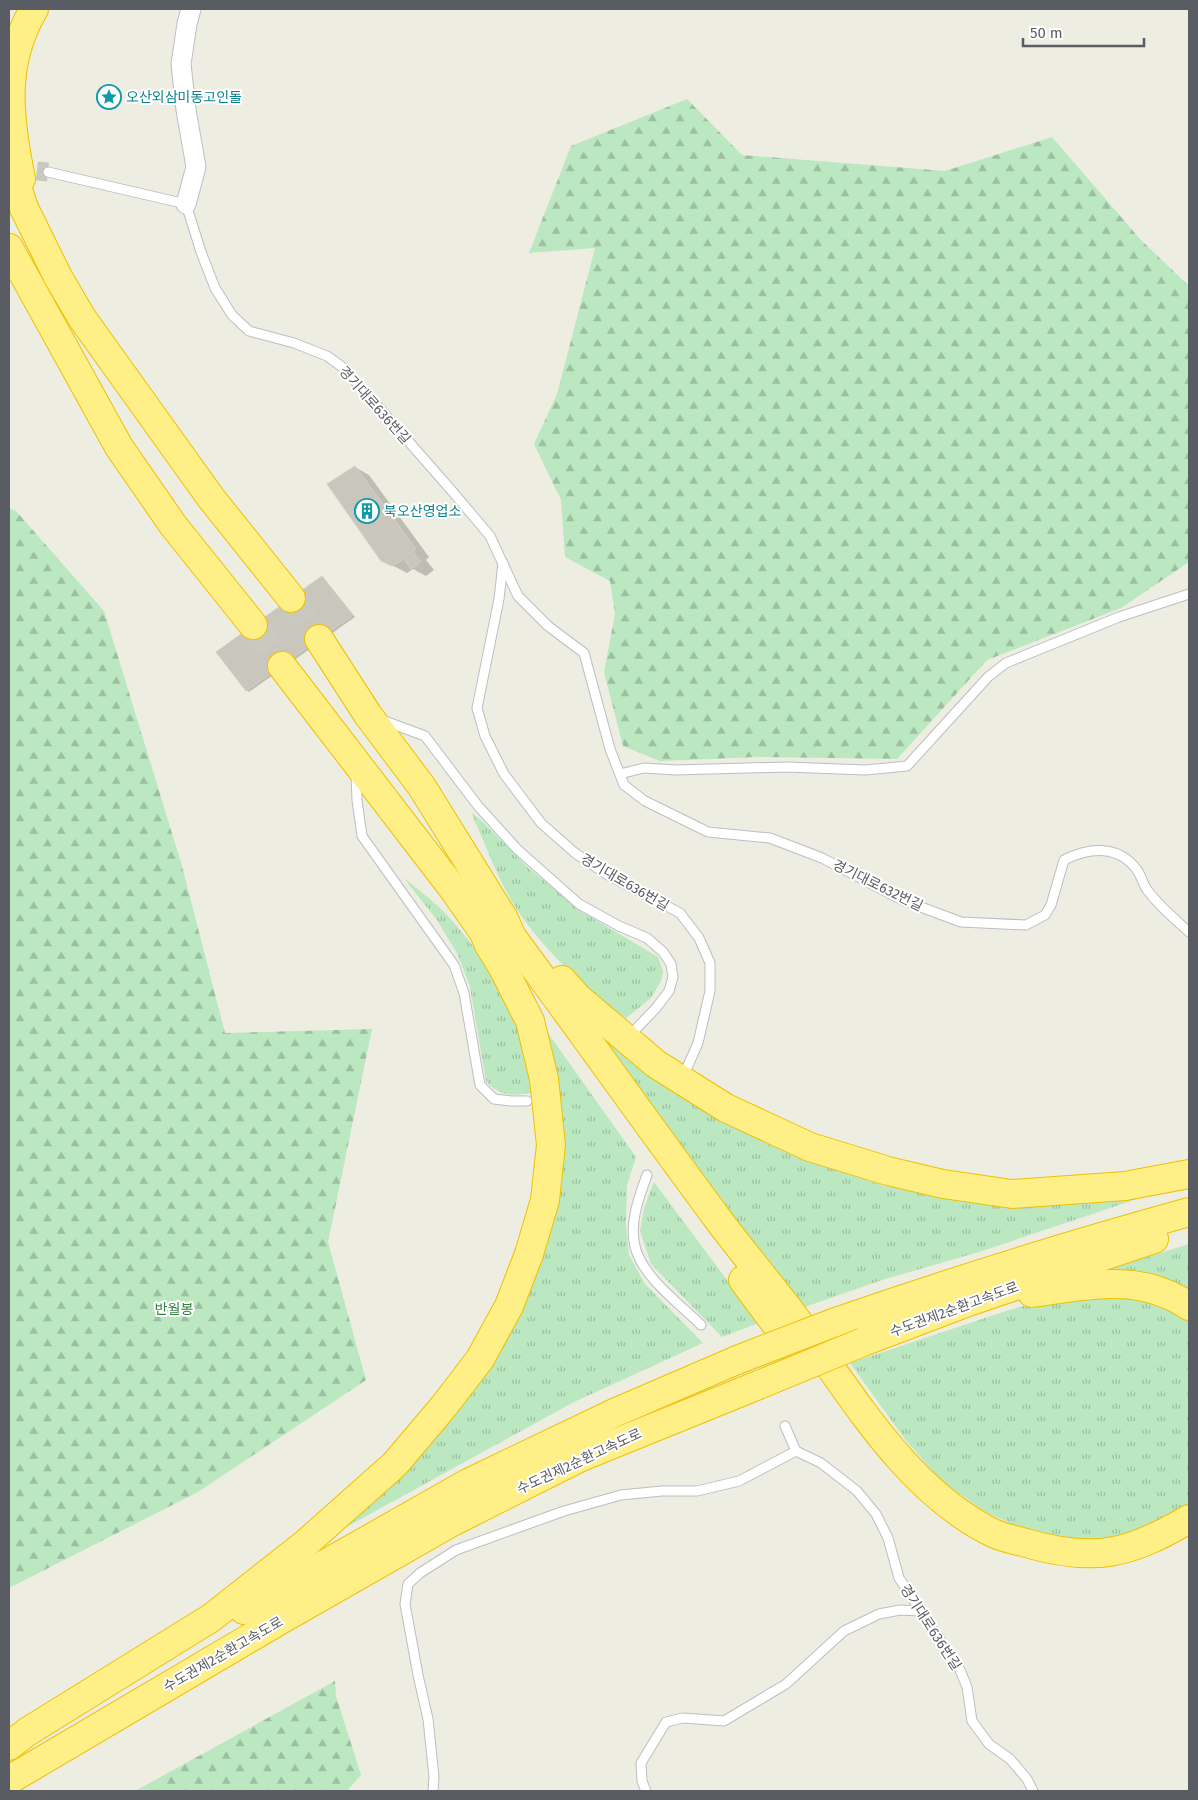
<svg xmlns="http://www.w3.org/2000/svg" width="1198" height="1800" viewBox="0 0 1198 1800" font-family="'Fira Sans','Noto Sans KR',sans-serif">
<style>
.grass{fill:url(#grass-tufts)}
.forest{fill:url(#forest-firs)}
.shadow{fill:#0003}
.building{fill:#c9c6be;stroke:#d3cfbf}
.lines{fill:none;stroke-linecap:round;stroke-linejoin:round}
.minor-tunnel{stroke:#c9c9c2;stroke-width:19;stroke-dasharray:19 9;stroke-linecap:butt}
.motorway-tunnel{stroke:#c9c9c2;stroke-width:28;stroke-dasharray:28 14;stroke-linecap:butt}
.service-casing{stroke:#bbbec4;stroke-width:11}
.minor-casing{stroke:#bbbec4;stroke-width:21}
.motorway-casing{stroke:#efc000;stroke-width:30}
.service{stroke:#fff;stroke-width:9}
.minor{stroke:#fff;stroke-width:19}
.motorway{stroke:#ffef87;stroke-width:28}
.motorway-bridge-casing{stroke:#efc000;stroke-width:30;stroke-linecap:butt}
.motorway-bridge{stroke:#ffef87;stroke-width:28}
.labels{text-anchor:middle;stroke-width:4;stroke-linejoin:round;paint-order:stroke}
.culture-label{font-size:14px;fill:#0d838f;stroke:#fff;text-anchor:start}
.street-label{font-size:14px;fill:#595d63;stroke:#fff}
.park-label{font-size:14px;fill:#2e873c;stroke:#fff}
</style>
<defs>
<pattern id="grass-tufts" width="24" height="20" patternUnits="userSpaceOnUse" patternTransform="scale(1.25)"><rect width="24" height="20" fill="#bbe8c0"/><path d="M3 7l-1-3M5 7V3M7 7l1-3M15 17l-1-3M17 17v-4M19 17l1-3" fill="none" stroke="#9bbfa0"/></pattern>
<pattern id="forest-firs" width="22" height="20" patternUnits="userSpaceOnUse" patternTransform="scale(1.25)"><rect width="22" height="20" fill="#bbe8c0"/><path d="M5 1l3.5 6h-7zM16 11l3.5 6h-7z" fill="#9bbfa0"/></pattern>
</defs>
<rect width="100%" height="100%" fill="#eeede1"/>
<g class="grass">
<path d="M471,812L485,824L527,867L584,913L658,957L663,971L661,981L651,998L626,1018C583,987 538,945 511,900C495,872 484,841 471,812Z"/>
<path d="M403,877C416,888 431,899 443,911C481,950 511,999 526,1051C529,1064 530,1079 533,1092C514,1097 499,1096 486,1081L470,987L458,955L437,920Z"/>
<polygon points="538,1019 636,1157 627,1185 626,1224 629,1255 645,1284 703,1343 572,1403 341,1530 390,1485 549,1218"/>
<polygon points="597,1032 689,1099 767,1144 884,1186 979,1202 1149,1195 979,1252 882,1280 802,1308 650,1107"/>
<polygon points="654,1182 759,1323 722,1337 651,1264 640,1231 644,1208"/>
<polygon points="1189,1244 1189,1296 1099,1272"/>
<polygon points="1089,1294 1149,1299 1189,1318 1189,1504 1185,1509 1123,1539 1070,1541 1029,1532 984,1511 940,1480 904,1438 850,1363 1009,1310 1048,1299"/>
</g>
<g class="forest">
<polygon points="687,99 742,155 945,171 1052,137 1140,239 1189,286 1189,562 1121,608 987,660 897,759 758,757 660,761 623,746 604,672 615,614 610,581 565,557 561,500 534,444 557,394 595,248 529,253 571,146"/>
<polygon points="9,508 16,511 104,611 182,866 225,1033 372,1029 328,1242 366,1380 198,1492 9,1588"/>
<polygon points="335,1681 336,1696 361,1775 347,1791 135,1791"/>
</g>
<g class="shadow">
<polygon points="355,467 369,475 429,557 426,560 434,570 426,576 413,569 407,573 382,560"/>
<polygon points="322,577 355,617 249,692 246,690"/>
</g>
<g class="building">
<polygon points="355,466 416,549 413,552 421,562 411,569 404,559 392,566 381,561 327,484"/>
<polygon points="322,576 353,615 246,691 216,652"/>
</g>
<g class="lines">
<polyline class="minor-tunnel" points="9,168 48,172"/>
<g class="motorway-tunnel">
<polyline points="291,598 319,639"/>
<polyline points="253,625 282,666"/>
</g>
<defs>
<g id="service">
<path d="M48,172L186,204L201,252L215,288L232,315L249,331L294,343L327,356L345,369L452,491L490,536L518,596L548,626L584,653L610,749L624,785L645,801L708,832L770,838L822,858L902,900L961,922L1026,925L1045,915L1051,905L1064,860C1090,847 1119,845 1137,870C1142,877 1143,885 1148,891C1160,907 1175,919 1189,932"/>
<polyline points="503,563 499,599 477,708 485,736 504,774 541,823 575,853 606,874 680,913 699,938 710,963 710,991 698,1043 686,1070"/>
<polyline points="382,720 425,736 478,806 517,849 579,904 619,926 647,938 663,952 671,964 673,977 669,991 656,1008 636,1029"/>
<polyline points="356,774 357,800 362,836 454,965 464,993 480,1085 494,1099 511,1101 527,1101"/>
<polyline points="620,774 644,768 676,770 787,767 865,770 907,766 988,677 1006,663 1119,617 1189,594"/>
<path d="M647,1175C639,1197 628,1225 636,1250C645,1279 680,1304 701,1325"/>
<polyline points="785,1426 796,1451 821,1463 857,1491 876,1514 888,1538 899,1578 960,1670 967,1687 972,1721 989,1744 1010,1759 1027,1779 1033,1791"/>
<polyline points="433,1791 434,1777 428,1719 418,1675 405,1604 408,1584 420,1573 456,1550 564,1511 621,1495 662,1491 697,1491 739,1481 796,1451"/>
<polyline points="646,1791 642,1781 641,1763 666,1722 683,1718 724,1721 786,1684 844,1631 879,1614 900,1610 920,1611"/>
</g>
<polyline id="minor" points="186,204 196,167 186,110 181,64 187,24 191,9"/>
<g id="motorway">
<polyline points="9,162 24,208 58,277 82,318 211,498 291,598"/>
<path d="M21,179C9,119 1,65 34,9"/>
<polyline points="9,248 119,447 173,525 253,625"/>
<path d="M319,639L368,715L422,787L504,919L512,937C581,1030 648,1125 717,1218C741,1250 766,1280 790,1311C849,1389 903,1489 993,1533C1003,1538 1016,1540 1026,1543C1094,1563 1130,1554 1189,1519"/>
<polyline points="562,980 578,998 656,1064 726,1108 810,1147 888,1171 943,1184 1012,1194 1125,1186 1189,1174"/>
<polyline points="743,1280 801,1358"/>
<path d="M1032,1293C1076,1287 1126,1275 1169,1295C1176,1298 1183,1302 1189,1306"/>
<path d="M833,1323C951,1282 1069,1245 1189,1212"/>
<polyline points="863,1342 971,1301 1154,1239"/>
<polyline points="244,1610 468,1483 614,1413 737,1360"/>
<polyline points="9,1746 27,1732 211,1618 305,1544 395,1464 444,1406 480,1359 509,1306 529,1254 545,1200 551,1145 544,1079 530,1021 503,968 489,945 484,933 451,886 282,666"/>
<polyline points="9,1780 282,1619 452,1522 581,1457 756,1386"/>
</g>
</defs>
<use href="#service" class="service-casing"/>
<use href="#minor" class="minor-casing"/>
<use href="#motorway" class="motorway-casing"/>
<use href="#service" class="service"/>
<use href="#minor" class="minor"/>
<use href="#motorway" class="motorway"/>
<defs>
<g id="motorway-bridge">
<polyline points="737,1360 833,1323"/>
<polyline points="756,1386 863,1342"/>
</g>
</defs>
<use href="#motorway-bridge" class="motorway-bridge-casing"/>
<use href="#motorway-bridge" class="motorway-bridge"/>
</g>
<defs>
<symbol id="sight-ring" viewBox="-11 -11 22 22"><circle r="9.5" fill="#fff" stroke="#0f9aa8" stroke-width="1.5"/><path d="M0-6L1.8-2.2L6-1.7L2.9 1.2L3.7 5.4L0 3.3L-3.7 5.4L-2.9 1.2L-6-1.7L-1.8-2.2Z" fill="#0f9aa8"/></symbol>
<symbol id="building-ring" viewBox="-11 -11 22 22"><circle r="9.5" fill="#fff" stroke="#0f9aa8" stroke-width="1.5"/><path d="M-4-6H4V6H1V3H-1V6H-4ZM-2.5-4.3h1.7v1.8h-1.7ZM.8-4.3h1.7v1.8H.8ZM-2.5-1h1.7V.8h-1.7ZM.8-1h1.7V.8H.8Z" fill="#0f9aa8"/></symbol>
</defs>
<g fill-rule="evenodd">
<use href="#sight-ring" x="95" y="83" width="28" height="28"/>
<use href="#building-ring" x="353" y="497" width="28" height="28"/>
</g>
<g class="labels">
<g class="culture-label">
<text x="126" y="102">오산외삼미동고인돌</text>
<text x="384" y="516">북오산영업소</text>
</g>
<g class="street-label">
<text transform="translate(375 405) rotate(48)" y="5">경기대로636번길</text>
<text transform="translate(625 882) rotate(30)" y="5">경기대로636번길</text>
<text transform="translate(878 885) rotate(26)" y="5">경기대로632번길</text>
<text transform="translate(954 1309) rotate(-20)" y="5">수도권제2순환고속도로</text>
<text transform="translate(579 1461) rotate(-25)" y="5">수도권제2순환고속도로</text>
<text transform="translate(931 1627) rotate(57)" y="5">경기대로636번길</text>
<text transform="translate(223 1654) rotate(-30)" y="5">수도권제2순환고속도로</text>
</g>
<g class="park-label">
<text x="174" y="1314">반월봉</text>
</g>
</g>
<rect width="1198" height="1800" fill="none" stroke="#595d63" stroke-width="20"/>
<path d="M1023 38v8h121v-8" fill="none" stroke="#595d63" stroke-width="2.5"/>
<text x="1030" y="38" font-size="15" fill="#595d63" stroke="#ffffff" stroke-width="4" paint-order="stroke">50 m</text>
</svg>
